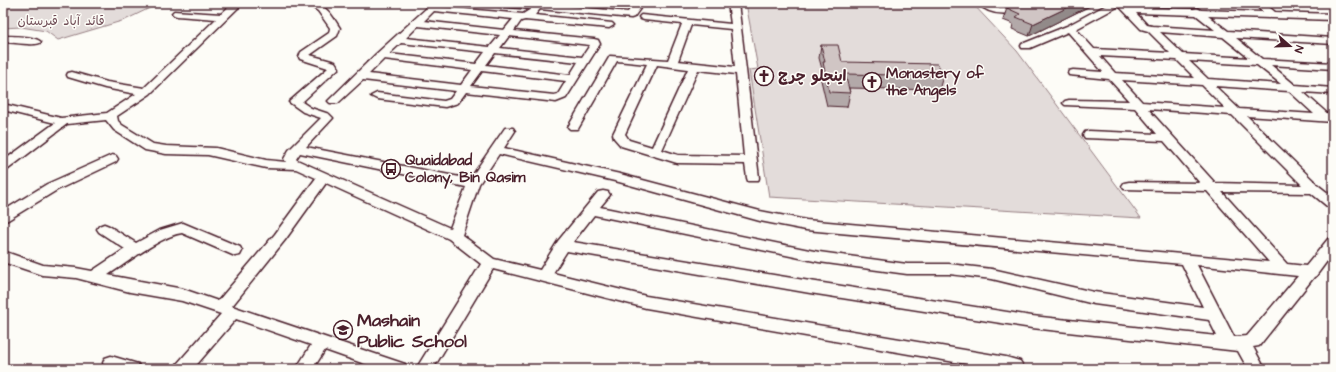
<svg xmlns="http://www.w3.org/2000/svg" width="1336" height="372" viewBox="0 0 1336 372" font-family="'Architects Daughter','Playpen Sans Arabic',sans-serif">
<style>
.green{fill:#e3dcda;stroke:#967e82}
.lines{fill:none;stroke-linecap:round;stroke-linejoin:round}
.street-casing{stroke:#4a1f2b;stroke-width:3}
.street{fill:#fdfcf7;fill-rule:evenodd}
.wall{fill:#b3a9a9;stroke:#4a1f2b}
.shaded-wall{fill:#928a89;stroke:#4a1f2b}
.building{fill:#d0c5c4;stroke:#4a1f2b}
.labels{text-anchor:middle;stroke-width:3;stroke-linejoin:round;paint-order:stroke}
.far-park-label{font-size:13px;fill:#704e57;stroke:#fdfcf7}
.poi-label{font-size:15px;font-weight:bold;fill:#4a1f2b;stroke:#fdfcf7;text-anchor:start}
.near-poi-label{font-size:18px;font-weight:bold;fill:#4a1f2b;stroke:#fdfcf7;text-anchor:start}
</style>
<rect width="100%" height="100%" fill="#fdfcf7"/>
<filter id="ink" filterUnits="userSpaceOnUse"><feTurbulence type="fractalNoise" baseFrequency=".025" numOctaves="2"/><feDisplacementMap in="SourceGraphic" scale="8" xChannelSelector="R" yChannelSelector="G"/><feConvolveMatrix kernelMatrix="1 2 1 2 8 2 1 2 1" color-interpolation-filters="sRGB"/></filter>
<g filter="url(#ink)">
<g class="green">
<polygon points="10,3 151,3 156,5 125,20 58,40 46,31 21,27 3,28 3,13 8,11 7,5"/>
<polygon points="746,3 972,3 1017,51 1141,218 769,197 749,70 758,69"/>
</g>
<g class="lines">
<defs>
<g id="street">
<path d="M233,3H243L150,94L117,116L118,121L122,125L153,144L166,146L216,148L266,160L286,162L284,159L289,150L321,118L303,112L289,102L328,68L300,59L299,57L301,52L329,33L330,28L318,11L306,3C326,3 330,13 340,28L337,36L310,55L335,62L339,68L302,102L311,108L329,114L333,118L306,147L470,179L505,128H513L515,131L504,148L620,174L760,211L806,220L1269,262L1207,191L1124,189L1122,186L1124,183L1129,182L1200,183L1164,141L1085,138L1083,135L1085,132L1089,131L1157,134L1135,108L1065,105L1063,103L1065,101L1069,100L1129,101L1109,79L1069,75L1068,73L1069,71L1073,70L1103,72L1068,32L1030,48H1022L1021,46L1022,44L1067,26L1110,3H1126L1130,7L1193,9L1197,8L1201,10L1263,12L1253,3H1264L1275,12L1333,14V20L1208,16L1228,31L1333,38V44L1236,38L1262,59L1333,63V69L1271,65L1295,85L1333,88V94L1303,92L1329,115L1333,116V122L1247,116L1319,186L1333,197V208L1328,207L1311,193L1222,192L1287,264L1306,266L1328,239L1333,238V253L1316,276L1314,277L1259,346L1253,347L1265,369H1248L1238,351L1032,328L810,293L567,251L553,273L646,296L1006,357L1020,361L1025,369H995L646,308L493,269L433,369H416L481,264L449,239L326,183L285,240L232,306L405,364L407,369H379L325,350L313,369H296L311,345L236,319L193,369H175L177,364L221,314L182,301L130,292L76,278L42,275L3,262V251L43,265L76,268L92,271L125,249L99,232L97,229L99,226L104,224L109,226L136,243L160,230L183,223L240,247L242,251L240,255L235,256L182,233C163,235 125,264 108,275L183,289L218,301L275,234L316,178L296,169L266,168L208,155L166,154L145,150L114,130L106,120L67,124L7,170L3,171V161L55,123L3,110V104L61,118L107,113L136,94L105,88L68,77L67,75L68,73L72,72L107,82L144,88L216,19L177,16L174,15L172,13L174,11L221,14ZM1119,6L1141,29L1148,31L1170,53L1094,49L1076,29ZM1136,13L1196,15L1215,30L1152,26L1147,25ZM1160,32L1223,37L1249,58L1183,54ZM1100,56L1177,60L1195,78L1115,73ZM1189,61L1257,65L1281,84L1208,79ZM1122,80L1202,85L1225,108L1142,102ZM1215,86L1289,91L1314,114L1239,109ZM1148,109L1232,115L1302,185L1215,183ZM300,153L466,187L450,228L297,160L296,159ZM499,154L619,182L760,221L806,230L1182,264L1203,307L1094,292L992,269L949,264H907L819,252L600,207L610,195L608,192L603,191L598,192L558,241L540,270L494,259L462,235L479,184ZM594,215L819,262L907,274H949L992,279L1094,304L1209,320L1217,336L1032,316L810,281L573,242ZM1197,265L1298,276L1247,336L1234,337Z"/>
<path d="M494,3H538L628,12L634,3H644L634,17L631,18L540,9L535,15L612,23L614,25L609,28L525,20L521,21L514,31L594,39L598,40L600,44L566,98L556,102L466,92L458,103L445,107L377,99L371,96L377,93L444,101L450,99L456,91L363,80L338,103H330L328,101L376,54L429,6L523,14L531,9L499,6ZM434,11L513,19L504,30L424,21ZM418,26L500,35L490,47L406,38ZM509,36L590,45L582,57L500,48ZM401,43L485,52L476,64L389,54ZM495,53L578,62L570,75L486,65ZM384,59L472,70L461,85L369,74ZM482,71L566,81L558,94L554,95L471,86Z"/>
<path d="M728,3H738L759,178L758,181H748L747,178L745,164L677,163L621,146L614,138L613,134L647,64L617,61L578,129H570L568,127L610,56L668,60L682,24L644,20L641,19L639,17L641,15L731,24ZM691,25L731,29L735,67L678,61ZM657,65L688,69L652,147L629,140L625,134ZM698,70L736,74L744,156L678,155L662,150Z"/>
<path d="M978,3H989L999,8H1006L1018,3H1031C1018,16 991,18 978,3Z"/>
<path d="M3,36C12,36 35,36 41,42C37,47 11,42 3,42Z"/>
<polygon points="112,155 116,156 118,159 116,162 57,190 8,220 3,222 3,211 47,184"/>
<polygon points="111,356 138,364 140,369 105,368 103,363 105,358"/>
</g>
</defs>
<use href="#street" class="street-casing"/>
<use href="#street" class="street"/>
</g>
<g class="wall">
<polygon points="991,3 1014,3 1006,6 999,6"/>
<polygon points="1017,3 1096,3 1029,36 1012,29 1013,24 1003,20 1007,8"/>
<polygon points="821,45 842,62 943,76 939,90 849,88 850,93 847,107 827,106 820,76 822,69 819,58"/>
</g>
<g class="shaded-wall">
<polygon points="1007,3 1014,3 1006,6"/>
<polygon points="1077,3 1096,3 1029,36 1033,24"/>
</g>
<g class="building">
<polygon points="1017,3 1077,3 1033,24 1016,17 1020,14 1007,8"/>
<polygon points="821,45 838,45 842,62 938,64 943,76 845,74 850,93 829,92 823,62 825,62"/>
</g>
</g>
<defs>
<symbol id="church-ring" viewBox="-11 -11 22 22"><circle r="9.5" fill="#fdfcf7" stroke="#4a1f2b" stroke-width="1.5"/><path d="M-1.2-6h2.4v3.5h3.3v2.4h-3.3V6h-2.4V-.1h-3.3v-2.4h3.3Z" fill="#4a1f2b"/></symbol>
<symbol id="bus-ring" viewBox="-11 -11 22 22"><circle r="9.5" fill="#fdfcf7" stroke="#4a1f2b" stroke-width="1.5"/><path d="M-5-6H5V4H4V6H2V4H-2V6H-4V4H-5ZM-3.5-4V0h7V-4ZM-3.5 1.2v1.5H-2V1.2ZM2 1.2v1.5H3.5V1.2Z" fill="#4a1f2b"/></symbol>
<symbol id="school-ring" viewBox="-11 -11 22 22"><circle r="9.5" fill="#fdfcf7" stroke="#4a1f2b" stroke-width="1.5"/><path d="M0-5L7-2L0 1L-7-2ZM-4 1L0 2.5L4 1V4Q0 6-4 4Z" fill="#4a1f2b"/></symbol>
</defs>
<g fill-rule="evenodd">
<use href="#church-ring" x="753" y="65" width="22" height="22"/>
<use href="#church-ring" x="861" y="71" width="22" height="22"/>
<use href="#bus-ring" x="380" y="158" width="22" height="22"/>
<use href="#school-ring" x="332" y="319" width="22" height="22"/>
</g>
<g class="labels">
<g class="far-park-label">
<text x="61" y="25">قائد آباد قبرستان</text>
</g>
<g class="poi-label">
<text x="886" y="78">Monastery of<tspan x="886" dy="17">the Angels</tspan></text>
<text x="778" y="81">اینجلو چرچ</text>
<text x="405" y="165">Quaidabad<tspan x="405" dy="17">Colony, Bin Qasim</tspan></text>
</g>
<g class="near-poi-label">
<text x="357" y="326">Mashain<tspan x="357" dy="21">Public School</tspan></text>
</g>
</g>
<rect width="1336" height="372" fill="none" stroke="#fdfcf7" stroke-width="16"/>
<rect x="8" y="8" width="1320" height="356" fill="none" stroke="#4a1f2b" stroke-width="1.5" filter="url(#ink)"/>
<g transform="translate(1290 46) rotate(110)" stroke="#fdfcf7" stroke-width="3" paint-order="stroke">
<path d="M0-3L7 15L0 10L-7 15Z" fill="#4a1f2b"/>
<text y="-6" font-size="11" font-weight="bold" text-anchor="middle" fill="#4a1f2b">N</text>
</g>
</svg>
